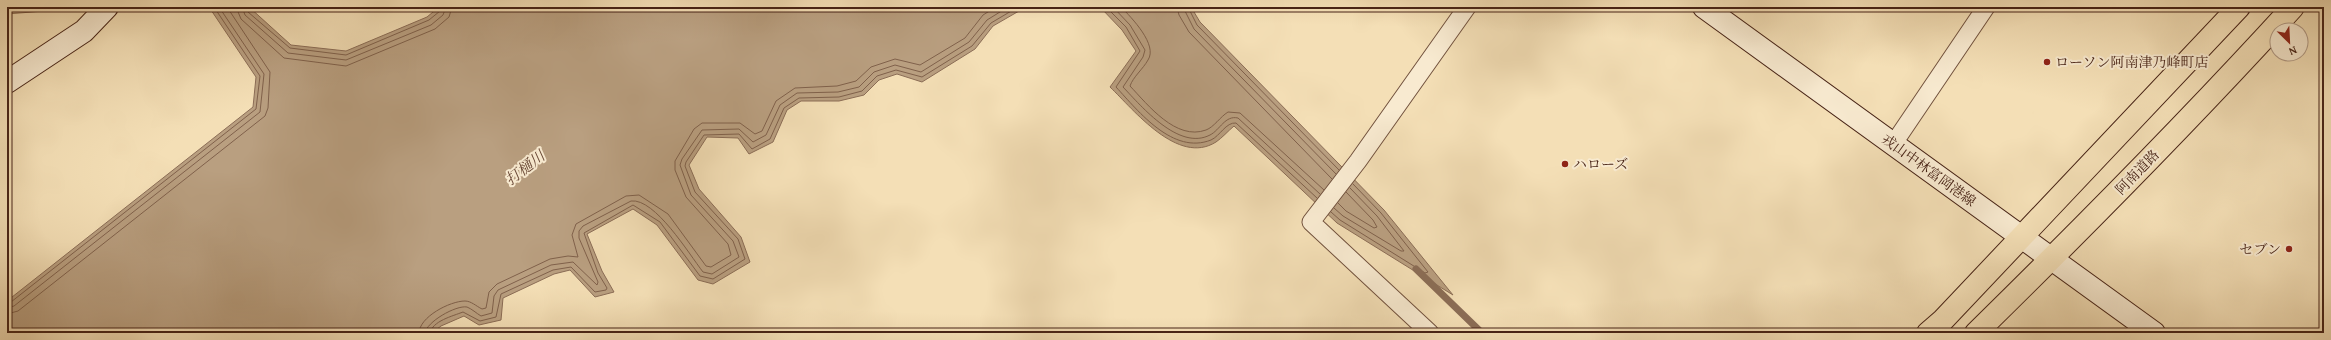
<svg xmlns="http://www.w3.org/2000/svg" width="2331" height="340" viewBox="0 0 2331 340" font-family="'Gentium Book Plus','Noto Serif JP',serif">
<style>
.green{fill:#d7bf9b;stroke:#8f7158}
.water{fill:#b99f80;stroke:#8b6d56}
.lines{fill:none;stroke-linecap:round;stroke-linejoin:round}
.shore{stroke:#80614b;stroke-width:1}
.stream{stroke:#8b6d56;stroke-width:7}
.minor-casing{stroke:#72523e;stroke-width:19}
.secondary-casing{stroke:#472316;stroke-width:24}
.trunk-casing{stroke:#472316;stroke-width:24}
.minor{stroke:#f8ead0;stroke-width:17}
.secondary{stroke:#f8ead0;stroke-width:22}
.trunk{stroke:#f4dfb6;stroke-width:22}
.poi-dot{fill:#8f2418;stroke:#f8ead0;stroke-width:1.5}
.labels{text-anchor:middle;stroke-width:4;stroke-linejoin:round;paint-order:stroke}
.poi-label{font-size:14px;fill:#472316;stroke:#f8ead0;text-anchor:start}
.street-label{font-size:14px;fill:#472316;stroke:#f8ead0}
.water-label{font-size:15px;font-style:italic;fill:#694836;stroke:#f8ead0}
</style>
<rect width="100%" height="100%" fill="#f4dfb6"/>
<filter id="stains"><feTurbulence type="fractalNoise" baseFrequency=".005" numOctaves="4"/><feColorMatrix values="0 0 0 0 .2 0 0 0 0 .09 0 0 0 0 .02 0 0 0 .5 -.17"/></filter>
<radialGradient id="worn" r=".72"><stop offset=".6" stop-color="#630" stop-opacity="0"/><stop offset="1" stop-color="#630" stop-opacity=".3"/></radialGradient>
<polygon class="green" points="7,7 44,7 44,11 7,14"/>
<g class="water">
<polygon points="209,7 249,7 291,45 346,51 427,17 439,7 1026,7 993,26 975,49 922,82 897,74 879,80 864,95 839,101 801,101 787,110 773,142 749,154 738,138 707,137 689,165 699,189 741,237 750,262 713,284 698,280 657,225 633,209 587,234 602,271 614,292 595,297 570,270 554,274 503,298 501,320 479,325 464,316 441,326 432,333 7,333 7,301 253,107 256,77"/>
<path d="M1100,7H1191L1200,22L1384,210L1453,295L1337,223L1234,126C1228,131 1222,138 1216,142C1178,166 1134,110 1110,87L1136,51L1122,30Z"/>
</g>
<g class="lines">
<g class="shore">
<polyline points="236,7 241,19 284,58 346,66 435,29 449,17 452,7"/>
<polyline points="242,7 245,15 288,53 346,60 431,25 443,15 446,7"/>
<polyline points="247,7 248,12 290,48 346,55 429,20 440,11 441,7"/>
<path d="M1106,7L1126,27L1140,51L1116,87C1139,112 1173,155 1211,140C1220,136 1226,122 1236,123L1317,198"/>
<path d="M1113,7L1130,25L1145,50L1143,57L1123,87C1142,107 1179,151 1210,135C1220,130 1225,115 1238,118L1320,194"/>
<path d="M1121,7C1132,18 1158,45 1148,60C1143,69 1133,77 1130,86C1148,105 1176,141 1206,130C1214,127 1220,117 1228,112L1240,113L1324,190"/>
<polyline points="1177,7 1179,15 1189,32 1332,179"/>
<polyline points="1183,7 1194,29 1336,174"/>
<polyline points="1188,7 1197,25 1339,170"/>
<polyline points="1338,203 1346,211 1374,228 1377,227 1373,220 1346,192"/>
<polyline points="1334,208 1343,216 1401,251 1404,251 1377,216 1350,188"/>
<polyline points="1331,212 1340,220 1425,273 1428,272 1381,213 1353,184"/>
<polyline points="7,303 11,302 256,109 260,76 214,7"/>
<polyline points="7,308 14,306 260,112 264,74 219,7"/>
<polyline points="7,314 18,311 265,116 268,108 270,72 227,7"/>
<path d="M419,333C419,317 450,301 465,301C471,301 476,306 482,309L486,308L489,292L497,284L550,259L568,256L578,257L572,235L576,224L626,196L639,195L668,214L706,266L711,267L731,255L728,244L686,197L675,170V161L694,129L702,123H740L755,134L762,131L776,101L795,88L837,86L856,81L871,67L895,59L920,65L965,38L983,15L996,7"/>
<path d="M425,333C426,322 456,305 467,307C472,309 476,313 481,316L492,313L494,296L498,290L551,265L573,262L597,285L598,282L579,238V231L583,226L631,201C655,198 689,254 703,272L712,274L739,257L733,241L691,195L680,165L682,159L702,130L739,129L753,142L766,135L780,105L797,93L838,92L859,87L874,72L895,65L921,72L969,42L987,20L1008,7"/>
<path d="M430,333C432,321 453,316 463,312L480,321L496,317L501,294L553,270L571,267L595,292L606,290L607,288L598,273L584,233L633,205L660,222L700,276L713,279L745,259L738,239L695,192L685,166L686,162L704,135L739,134L752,149L770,139L784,108L799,98L839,97L862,91L877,76L896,70L922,77L972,46L991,23L1018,7"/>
</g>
<polyline class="stream" points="1416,269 1482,333"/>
<defs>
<g id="minor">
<polyline points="1894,143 1986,7"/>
<polyline points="1430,333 1311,222 1358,161 1467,7"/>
</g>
<g id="secondary">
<polyline points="1704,7 2154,333"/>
<polyline points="7,82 84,31 107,7"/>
</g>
<g id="trunk">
<polyline points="1928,333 1943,320 2239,7"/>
<path d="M1976,333C2084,227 2191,119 2293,7"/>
</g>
</defs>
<use href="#minor" class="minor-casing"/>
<use href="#secondary" class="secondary-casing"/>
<use href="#trunk" class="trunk-casing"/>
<use href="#minor" class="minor"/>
<use href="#secondary" class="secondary"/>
<use href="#trunk" class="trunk"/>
</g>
<g class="poi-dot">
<circle cx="2047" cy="62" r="4"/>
<circle cx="1565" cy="164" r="4"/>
<circle cx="2289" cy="249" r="4"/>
</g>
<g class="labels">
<g class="poi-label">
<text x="2055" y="67">ローソン阿南津乃峰町店</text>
<text x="1573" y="169">ハローズ</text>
<text x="2281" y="254" text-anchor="end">セブン</text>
</g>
<g class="street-label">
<text transform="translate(1929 170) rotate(36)" y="5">戎山中林富岡港線</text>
<text transform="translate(2137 172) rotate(-46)" y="5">阿南道路</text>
</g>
<g class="water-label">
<text transform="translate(525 168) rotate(-38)" y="5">打樋川</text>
</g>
</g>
<rect width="2331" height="340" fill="none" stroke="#f4dfb6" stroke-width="24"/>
<rect x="8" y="8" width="2315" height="324" fill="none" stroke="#472316" stroke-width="2"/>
<rect x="12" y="12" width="2307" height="316" fill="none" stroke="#472316"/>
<g transform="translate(2289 42) rotate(156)"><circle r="19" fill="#f8ead0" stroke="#b19a86"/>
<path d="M0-3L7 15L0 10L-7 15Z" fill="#8f2418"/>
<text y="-6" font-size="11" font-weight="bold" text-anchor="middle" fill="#472316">N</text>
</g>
<rect width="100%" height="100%" filter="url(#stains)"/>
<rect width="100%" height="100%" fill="url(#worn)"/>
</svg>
